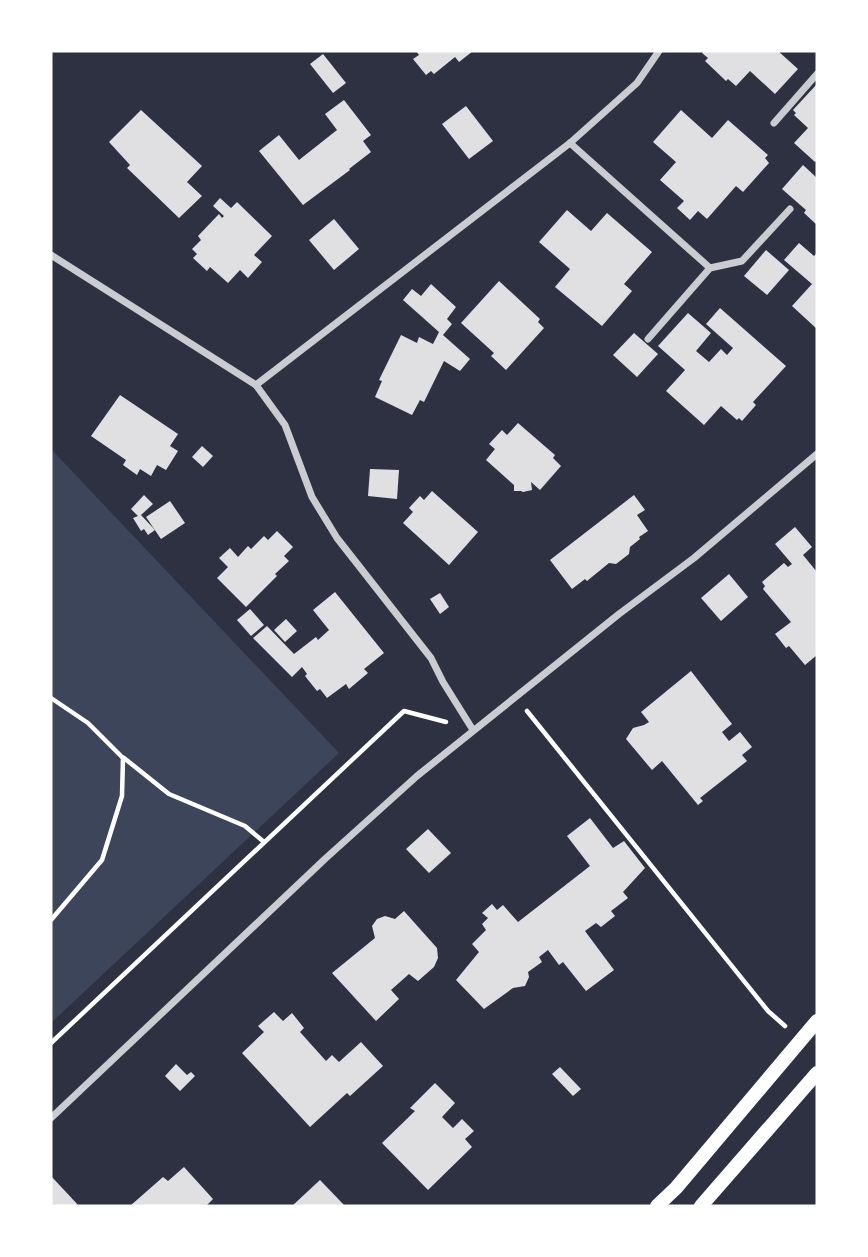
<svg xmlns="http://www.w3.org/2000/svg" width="868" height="1257" viewBox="0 0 868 1257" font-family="'Public Sans',sans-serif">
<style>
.green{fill:#3c4559}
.building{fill:#e0e0e3}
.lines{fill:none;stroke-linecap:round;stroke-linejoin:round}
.path{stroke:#fff;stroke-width:4.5}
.minor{stroke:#caccd0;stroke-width:7}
.secondary{stroke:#fff;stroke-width:14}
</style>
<rect width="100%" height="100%" fill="#2d3142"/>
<polygon class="green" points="51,449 339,753 51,1023"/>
<g class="building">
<polygon points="416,51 473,51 459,62 455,57 434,74 431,71 426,75 413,59 419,55"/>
<polygon points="704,51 778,51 798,69 775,94 750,71 736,86 728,79 726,81 705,61 708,58 702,53"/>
<polygon points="323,54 346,83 333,93 310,64"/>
<polygon points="816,85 817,87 817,160 815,162 794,143 808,128 794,115 796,113 793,110"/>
<polygon points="344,100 371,135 363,141 371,152 349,169 350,170 303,205 259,151 279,135 299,160 337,130 325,114"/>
<polygon points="466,106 493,141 469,159 442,124"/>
<polygon points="141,110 202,166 187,182 202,196 179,218 127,168 130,165 109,142"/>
<polygon points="681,110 712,138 728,120 768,155 765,158 769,163 743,192 736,186 707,219 698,211 690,220 677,208 684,201 660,180 676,162 653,142"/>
<polygon points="803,165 817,178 817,225 804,213 806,210 782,189"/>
<polygon points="220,198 231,208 237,202 272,236 254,255 262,262 248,278 240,270 228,283 210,267 207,271 193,258 197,254 192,249 201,240 198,236 219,214 222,218 224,216 213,206"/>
<polygon points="567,210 591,231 607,213 652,252 624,284 632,291 602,326 555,287 570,269 539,242"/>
<polygon points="334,219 359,249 334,270 309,240"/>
<polygon points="799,243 814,256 817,253 817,329 792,306 812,284 784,260"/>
<polygon points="766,250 789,270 767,295 744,276"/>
<polygon points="499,281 540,319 538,322 544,328 506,370 491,356 494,353 461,323"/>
<polygon points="431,284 456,307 447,319 452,324 443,335 470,359 460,371 444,361 424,402 420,400 412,415 375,397 382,381 379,380 401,335 417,343 419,337 433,344 439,332 403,300 412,289 421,296"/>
<polygon points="720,308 786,366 753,402 756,405 742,421 739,418 737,420 721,406 704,425 666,391 685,370 658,346 688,313 711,333 696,351 709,362 721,349 727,355 733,348 706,324"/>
<polygon points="634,333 658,354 637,377 613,355"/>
<polygon points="120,395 178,434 170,446 178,451 166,470 157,465 151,476 140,469 137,475 123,465 126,460 91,436"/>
<polygon points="518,423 555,455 553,458 561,466 540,490 531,482 532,490 523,492 521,491 514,491 514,485 486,460 495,449 489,444 502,430 507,435"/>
<polygon points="202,446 213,456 203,467 192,457"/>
<polygon points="370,469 399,470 397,499 368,496"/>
<polygon points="432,491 478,532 449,565 403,523 413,512 409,508 420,496 424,500"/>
<polygon points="144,495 153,504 141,515 155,530 148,535 144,529 141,531 133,518 138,516 131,509"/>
<polygon points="634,495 645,510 637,515 648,531 639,537 640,539 630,547 629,554 616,564 609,563 587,581 585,579 572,589 550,560"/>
<polygon points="170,501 185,523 161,539 146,517"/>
<polygon points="795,527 812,547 803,555 817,572 817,655 805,665 789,646 786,648 775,634 791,622 763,589 765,586 762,582 784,563 788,567 792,564 775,544"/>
<polygon points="277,531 293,547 284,556 289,561 275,574 277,576 246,607 217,578 228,567 219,558 230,548 238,557 248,546 251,549 264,536 268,540"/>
<polygon points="729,574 748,597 721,621 701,598"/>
<polygon points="335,592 384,653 364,669 368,673 349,689 346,684 327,698 320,689 317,691 305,676 307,674 302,667 292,677 253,638 267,626 294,654 316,637 318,640 329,630 313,610"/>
<polygon points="440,593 449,607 440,614 430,599"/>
<polygon points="250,609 264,625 251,636 237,620"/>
<polygon points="286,619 297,631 285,642 274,630"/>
<polygon points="691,671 732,724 722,732 729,741 740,732 752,747 742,755 747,761 700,798 703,801 698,805 662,761 652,770 626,739 633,728 644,725 649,722 641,712"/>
<polygon points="590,818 613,848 624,841 645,868 623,892 628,898 611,911 615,916 601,927 596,923 585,931 614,970 586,991 563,962 559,965 548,950 539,957 542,962 528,972 529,977 525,986 513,988 484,1009 456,980 479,952 472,944 486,930 482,924 488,918 482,913 492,904 497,910 503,905 518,922 590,866 567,836"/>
<polygon points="428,829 451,853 429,873 406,849"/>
<polygon points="404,911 437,948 438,958 434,967 418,981 409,974 391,990 399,999 376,1021 332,973 375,938 372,926 377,919 385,916 395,919"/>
<polygon points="274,1012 283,1021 292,1013 304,1028 300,1032 326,1061 332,1055 339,1062 361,1042 383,1066 350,1096 347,1093 310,1127 242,1053 264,1032 258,1026"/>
<polygon points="176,1064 187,1075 191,1072 195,1076 180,1091 165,1076"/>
<polygon points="560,1067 581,1089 573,1096 552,1074"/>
<polygon points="435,1083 455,1103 442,1117 453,1128 462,1119 474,1131 465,1139 472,1147 428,1190 382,1143 415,1111 410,1108"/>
<polygon points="184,1167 213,1199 206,1206 130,1206 163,1177 168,1181"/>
<polygon points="51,1176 79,1206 51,1206"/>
<polygon points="320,1180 345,1206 292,1206"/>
</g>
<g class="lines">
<g class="path">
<polyline points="51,698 88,723 123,758 122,796 102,860 51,920"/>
<polyline points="527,711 768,1011 785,1026"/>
<polyline points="124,758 169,794 245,826 264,842"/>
<polyline points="51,1043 404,711 446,722"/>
</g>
<g class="minor">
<polyline points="774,123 817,74"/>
<polyline points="570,143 710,268"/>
<polyline points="51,255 256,385 285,425 312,497 337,538 431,658 443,682 473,730"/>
<polyline points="648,339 710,268 742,261 790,209"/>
<polyline points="256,385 570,143 637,83 659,51"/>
<polyline points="51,1118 326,858 417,776 619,614 694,558 817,454"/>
</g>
<g class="secondary">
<polyline points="657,1206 676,1188 817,1021"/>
<polyline points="701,1206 817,1073"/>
</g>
</g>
<rect width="868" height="1257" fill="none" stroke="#ffffff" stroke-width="105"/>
</svg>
